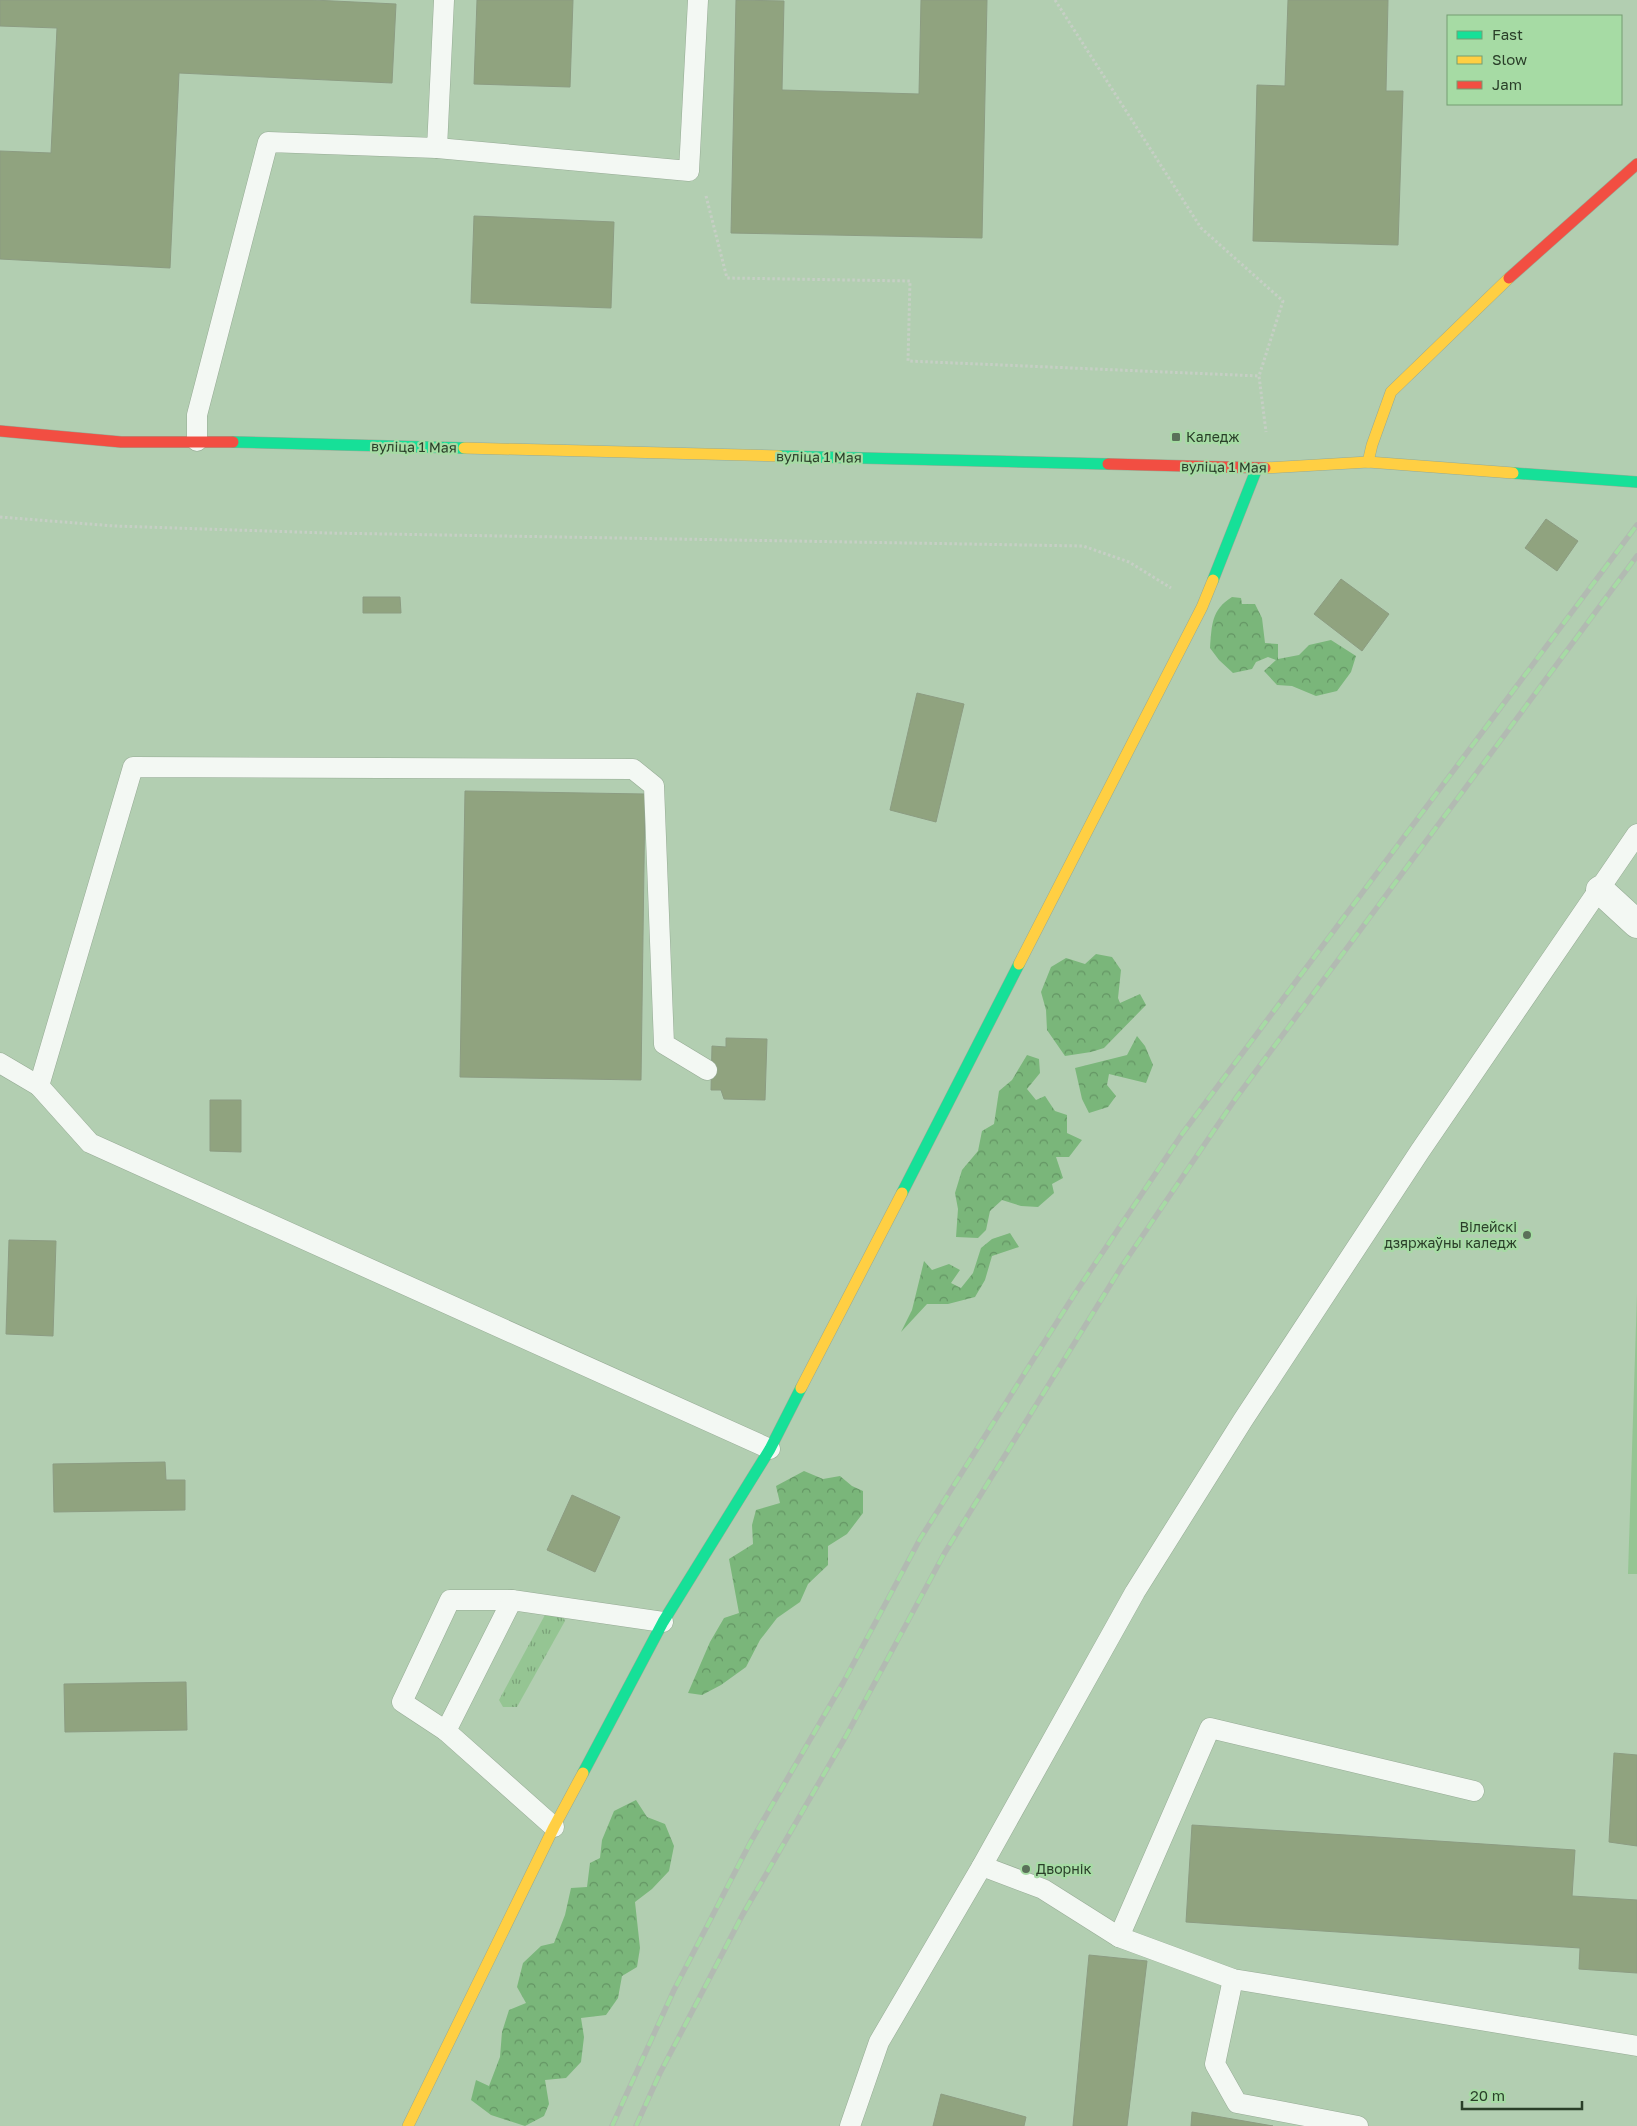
<svg xmlns="http://www.w3.org/2000/svg" width="1637" height="2126" viewBox="0 0 1637 2126" font-family="'Golos Text',sans-serif">
<style>
.grass{fill:url(#grass-tufts)}
.forest{fill:url(#forest-crowns)}
.pitch{fill:#95c593}
.building{fill:#90a37f;stroke:#8c9c82}
.lines{fill:none;stroke-linecap:round;stroke-linejoin:round}
.lane-casing{stroke:#96ab95;stroke-width:21}
.street-casing{stroke:#96ab95;stroke-width:29}
.fast-casing{stroke:#96ab95;stroke-width:12}
.slow-casing{stroke:#96ab95;stroke-width:12}
.jam-casing{stroke:#96ab95;stroke-width:12}
.path{stroke:#c6cfc5;stroke-width:3;stroke-dasharray:2.5 2.5;stroke-linecap:butt}
.lane{stroke:#f3f8f3;stroke-width:20}
.street{stroke:#f3f8f3;stroke-width:28}
.fast{stroke:#16e098;stroke-width:11}
.slow{stroke:#ffcf43;stroke-width:11}
.jam{stroke:#f24e42;stroke-width:11}
.rail-casing{stroke:#b2bab2;stroke-width:5.5}
.rail{stroke:#a6dba4;stroke-width:4;stroke-dasharray:11;stroke-linecap:butt}
.poi-dot{fill:#5a7159;stroke:#a6dba4;stroke-width:2}
.labels{text-anchor:middle;stroke-width:4.5;stroke-linejoin:round;paint-order:stroke}
.poi-label{font-size:14px;fill:#2a3f29;stroke:#a6dba4;text-anchor:start}
.street-label{font-size:14px;fill:#2a3f29;stroke:#a6dba4}
</style>
<defs>
<pattern id="grass-tufts" width="24" height="20" patternUnits="userSpaceOnUse" patternTransform="scale(1.25)"><rect width="24" height="20" fill="#95c593"/><path d="M3 7l-1-3M5 7V3M7 7l1-3M15 17l-1-3M17 17v-4M19 17l1-3" fill="none" stroke="#7aa178"/></pattern>
<pattern id="forest-crowns" width="20" height="18" patternUnits="userSpaceOnUse" patternTransform="scale(1.25)"><rect width="20" height="18" fill="#7ab67a"/><path d="M2 6a3 3 0 1 1 6 0M12 15a3 3 0 1 1 6 0" fill="none" stroke="#649564"/></pattern>
</defs>
<rect width="100%" height="100%" fill="#b2ceb1"/>
<polygon class="grass" points="546,1613 562,1614 565,1621 517,1707 503,1707 499,1700"/>
<g class="forest">
<path d="M1232,597L1241,598L1242,604H1255L1262,618L1265,643L1278,644V659L1299,655L1309,645L1331,640L1356,656L1351,672L1337,691L1316,696L1292,686L1277,685L1264,671L1276,660L1268,657L1256,662L1252,669L1233,673L1219,660L1210,648C1212,625 1211,610 1232,597Z"/>
<polygon points="1096,954 1112,957 1121,970 1118,998 1120,1003 1140,994 1146,1005 1104,1048 1091,1052 1065,1056 1047,1030 1046,1010 1041,992 1051,967 1066,958 1085,964"/>
<polygon points="1137,1036 1145,1046 1153,1065 1146,1083 1109,1074 1107,1085 1116,1096 1108,1107 1089,1113 1082,1099 1075,1068 1127,1055"/>
<polygon points="1027,1055 1039,1059 1040,1073 1027,1089 1036,1100 1045,1096 1055,1111 1067,1115 1067,1133 1082,1140 1069,1157 1056,1157 1063,1178 1052,1184 1054,1193 1038,1207 1021,1206 1002,1200 990,1211 986,1230 978,1238 956,1237 958,1209 955,1193 962,1170 978,1151 982,1131 994,1124 999,1091 1012,1080"/>
<polygon points="1010,1233 1019,1247 992,1256 985,1280 975,1297 948,1304 927,1304 901,1332 912,1310 924,1261 932,1270 949,1264 960,1270 951,1283 961,1288 973,1273 981,1248 992,1239"/>
<polygon points="804,1471 823,1479 840,1476 852,1486 863,1491 863,1513 847,1534 828,1546 828,1565 808,1584 800,1602 777,1618 760,1640 746,1667 721,1685 702,1695 688,1693 710,1642 724,1618 739,1613 729,1559 753,1544 752,1525 756,1510 780,1503 776,1486"/>
<polygon points="636,1800 647,1817 665,1824 674,1846 669,1871 652,1889 635,1902 640,1948 637,1967 622,1976 618,1998 606,2015 581,2018 584,2037 581,2062 566,2078 545,2080 549,2104 544,2116 525,2126 491,2115 471,2100 476,2080 489,2086 500,2057 502,2032 509,2010 526,2003 517,1987 523,1963 541,1946 554,1943 565,1915 571,1888 587,1887 590,1863 600,1858 602,1840 614,1811"/>
</g>
<polygon class="pitch" points="1637,1294 1637,1574 1628,1574"/>
<g class="building">
<polygon points="0,0 313,0 396,4 392,83 179,73 170,268 0,259 0,151 51,153 57,28 0,26"/>
<polygon points="477,0 573,0 570,87 474,84"/>
<polygon points="736,0 784,1 782,90 919,94 921,0 987,0 982,238 731,233"/>
<polygon points="1288,0 1388,0 1386,91 1403,91 1398,245 1253,241 1257,85 1285,86"/>
<polygon points="474,216 614,222 611,308 471,303"/>
<polygon points="1546,519 1578,541 1557,571 1525,548"/>
<polygon points="1341,579 1389,614 1362,651 1314,614"/>
<polygon points="363,597 400,597 401,613 363,613"/>
<polygon points="917,693 964,704 936,822 890,810"/>
<polygon points="465,791 645,794 641,1080 460,1077"/>
<polygon points="726,1038 767,1039 765,1100 724,1099 721,1090 711,1090 712,1046 726,1047"/>
<polygon points="210,1100 241,1100 241,1152 210,1151"/>
<polygon points="9,1240 56,1241 53,1336 6,1334"/>
<polygon points="165,1462 166,1480 185,1480 185,1510 54,1512 53,1464"/>
<polygon points="572,1495 620,1517 595,1572 547,1550"/>
<polygon points="186,1682 187,1730 65,1732 64,1684"/>
<polygon points="1614,1753 1637,1755 1637,1846 1609,1842"/>
<polygon points="1192,1825 1575,1850 1572,1896 1637,1900 1637,1973 1579,1969 1580,1948 1186,1922"/>
<polygon points="1089,1955 1147,1961 1127,2126 1073,2126"/>
<polygon points="941,2094 1026,2117 1024,2126 933,2126"/>
<polygon points="1192,2112 1273,2126 1191,2126"/>
</g>
<g class="lines">
<defs>
<g id="lane">
<polyline points="437,148 689,171 698,0"/>
<polyline points="197,441 197,415 268,142 437,148 444,0"/>
<polyline points="0,1063 39,1086"/>
<polyline points="707,1070 664,1044 654,786 633,769 133,767 39,1086 90,1143 770,1449"/>
<polyline points="446,1731 402,1702 450,1600 512,1600"/>
<polyline points="554,1827 446,1731 512,1600 663,1622"/>
<polyline points="982,1866 1043,1889 1119,1937 1233,1979 1637,2046"/>
<polyline points="1119,1937 1210,1728 1474,1791"/>
<polyline points="1233,1979 1215,2064 1237,2103 1358,2126"/>
<polyline points="850,2126 879,2042 982,1866 1135,1592 1243,1420 1420,1151 1637,834"/>
</g>
<polyline id="street" points="1600,890 1637,924"/>
<g id="fast">
<polyline points="233,442 464,448"/>
<polyline points="779,456 1108,464"/>
<polyline points="1513,473 1637,482"/>
<polyline points="1213,580 1257,468"/>
<polyline points="902,1193 1019,964"/>
<polyline points="583,1773 663,1622 770,1449 801,1388"/>
</g>
<g id="slow">
<polyline points="464,448 779,456"/>
<polyline points="1368,462 1372,445 1391,392 1509,278"/>
<polyline points="1265,468 1368,462 1513,473"/>
<polyline points="1019,964 1202,607 1213,580"/>
<polyline points="801,1388 902,1193"/>
<polyline points="408,2126 554,1827 583,1773"/>
</g>
<g id="jam">
<polyline points="1509,278 1637,164"/>
<polyline points="0,431 121,442 233,442"/>
<polyline points="1108,464 1265,468"/>
</g>
</defs>
<use href="#lane" class="lane-casing"/>
<use href="#street" class="street-casing"/>
<use href="#fast" class="fast-casing"/>
<use href="#slow" class="slow-casing"/>
<use href="#jam" class="jam-casing"/>
<g class="path">
<polyline points="1055,0 1201,228 1283,301 1259,376 1266,432"/>
<polyline points="706,196 727,278 910,281 908,361 1259,376"/>
<polyline points="0,517 114,526 327,533 1083,546 1129,562 1171,588"/>
</g>
<use href="#lane" class="lane"/>
<use href="#street" class="street"/>
<use href="#fast" class="fast"/>
<use href="#slow" class="slow"/>
<use href="#jam" class="jam"/>
<defs>
<g id="rail">
<polyline points="612,2126 674,1990 750,1843 843,1683 920,1539 1074,1295 1182,1134 1637,525"/>
<polyline points="636,2126 660,2073 743,1914 846,1736 944,1554 1122,1266 1236,1098 1637,556"/>
</g>
</defs>
<use href="#rail" class="rail-casing"/>
<use href="#rail" class="rail"/>
</g>
<g class="poi-dot">
<rect x="1171" y="432" width="10" height="10" rx="2.5"/>
<circle cx="1527" cy="1235" r="5"/>
<circle cx="1026" cy="1869" r="5"/>
</g>
<g class="labels">
<g class="poi-label">
<text x="1186" y="442">Каледж</text>
<text x="1517" y="1232" text-anchor="end">Вілейскі<tspan x="1517" dy="16">дзяржаўны каледж</tspan></text>
<text x="1036" y="1874">Дворнік</text>
</g>
<g class="street-label">
<text transform="translate(414 447) rotate(1)" y="5">вуліца 1 Мая</text>
<text transform="translate(819 457) rotate(1)" y="5">вуліца 1 Мая</text>
<text transform="translate(1224 467) rotate(1)" y="5">вуліца 1 Мая</text>
</g>
</g>
<rect x="1447" y="15" width="175" height="90" fill="#a6dba4" stroke="#749d73"/>
<rect x="1457" y="31" width="25" height="8" fill="#16e098" stroke="#749d73"/>
<text x="1492" y="40" font-size="15" fill="#2a3f29">Fast</text>
<rect x="1457" y="56" width="25" height="8" fill="#ffcf43" stroke="#749d73"/>
<text x="1492" y="65" font-size="15" fill="#2a3f29">Slow</text>
<rect x="1457" y="81" width="25" height="8" fill="#f24e42" stroke="#749d73"/>
<text x="1492" y="90" font-size="15" fill="#2a3f29">Jam</text>
<path d="M1462 2101v8h120v-8" fill="none" stroke="#2a3f29" stroke-width="2.5"/>
<text x="1470" y="2101" font-size="15" fill="#2a3f29" stroke="#a6dba4" stroke-width="4" paint-order="stroke">20 m</text>
</svg>
